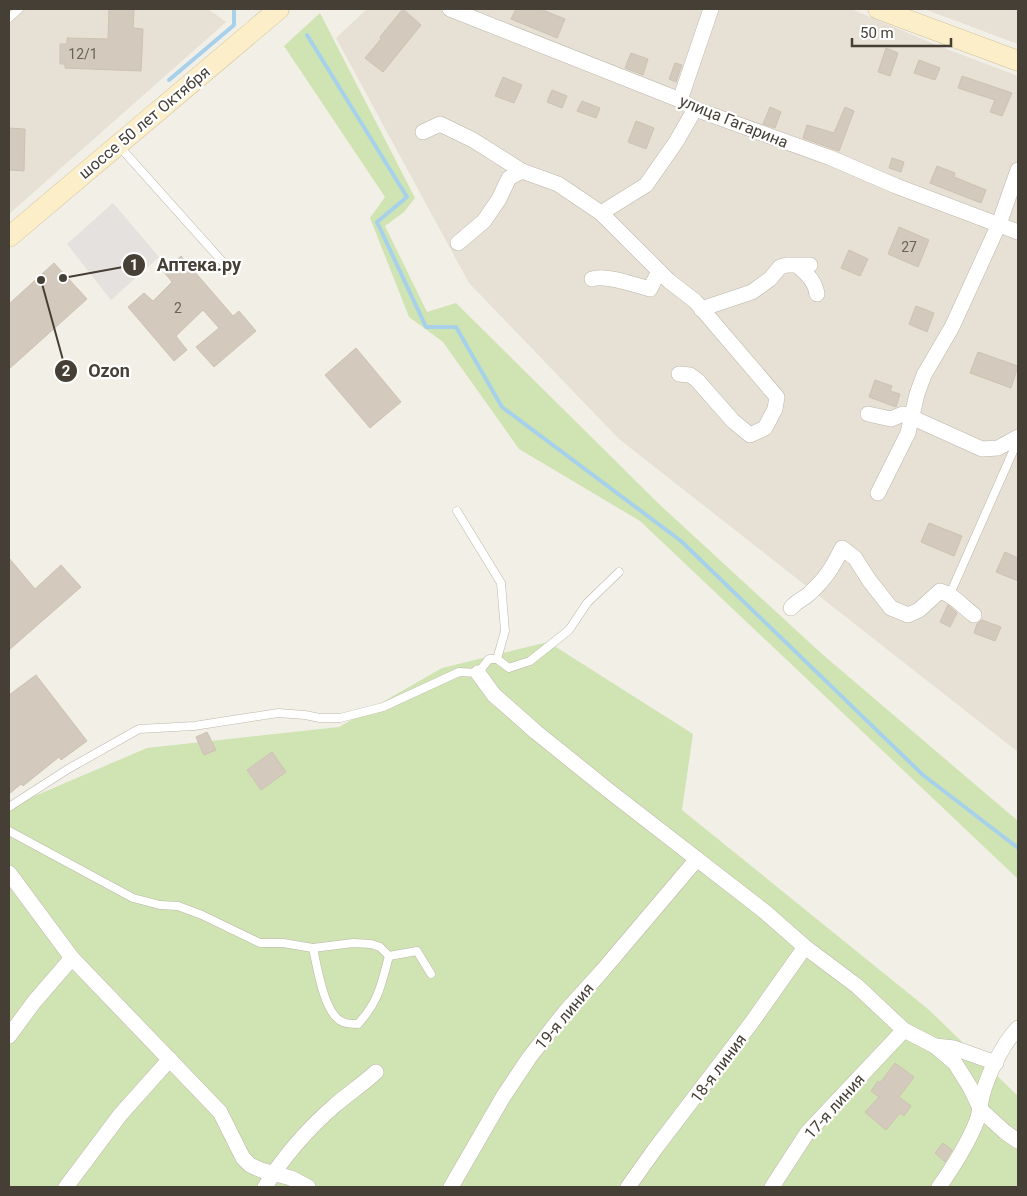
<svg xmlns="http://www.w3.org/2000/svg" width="1027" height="1196" viewBox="0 0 1027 1196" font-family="Roboto,sans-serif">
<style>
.residential{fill:#e6e0d5}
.green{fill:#cfe4b2}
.parking{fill:#e4e1df}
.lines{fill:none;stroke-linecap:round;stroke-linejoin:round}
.stream{stroke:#a7d1eb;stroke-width:4}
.building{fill:#d3cabd;stroke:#cdc2b1}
.lane-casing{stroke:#bdb6aa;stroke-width:9}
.street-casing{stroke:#bdb6aa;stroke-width:16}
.secondary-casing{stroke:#cfc099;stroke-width:21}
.lane{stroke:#fff;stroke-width:8}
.street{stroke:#fff;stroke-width:15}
.secondary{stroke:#fbeec8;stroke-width:20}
.labels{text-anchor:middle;stroke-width:4.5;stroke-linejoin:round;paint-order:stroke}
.number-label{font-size:14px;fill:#686258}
.street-label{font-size:16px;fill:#453f36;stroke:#fff}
.leader{fill:none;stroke:#453f36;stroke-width:2}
.callout-dot{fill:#453f36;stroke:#fff;stroke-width:2}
.mark-label{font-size:15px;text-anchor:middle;font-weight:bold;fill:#fff}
.callout-label{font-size:18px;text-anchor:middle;font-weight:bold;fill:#453f36;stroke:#fff;stroke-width:4.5;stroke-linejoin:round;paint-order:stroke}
</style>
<rect width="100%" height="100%" fill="#f2efe7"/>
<g class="residential">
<polygon points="9,9 208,9 226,22 9,214"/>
<polygon points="367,9 851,9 939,46 1018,76 1018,752 619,439 469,283 336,38"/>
<polygon points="924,9 1018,9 1018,44"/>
</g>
<g class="green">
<polygon points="320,13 415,198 404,212 385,226 427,312 456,303 659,504 822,654 1018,821 1018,879 640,521 519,449 443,342 409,317 370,218 385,197 284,46"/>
<polygon points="548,642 693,734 682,810 928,1009 1018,1096 1018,1187 9,1187 9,807 147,748 339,727 442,668"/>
</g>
<polygon class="parking" points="113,203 159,257 111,300 67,244"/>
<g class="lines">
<g class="stream">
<polyline points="307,35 407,197 377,222 426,327 456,327 502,407 681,541 923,775 1018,848"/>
<polyline points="169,80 234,25 234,9"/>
</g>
</g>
<g class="building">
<polygon points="109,9 134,9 133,28 143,29 141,71 65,68 65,64 60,64 60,44 67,44 67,38 108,39"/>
<polygon points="403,9 421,25 383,72 365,58 381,39 380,37"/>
<polygon points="516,9 540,9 565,19 557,38 511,19"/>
<polygon points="886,48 898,53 890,76 878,72"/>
<polygon points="631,53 648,59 643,75 625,68"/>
<polygon points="919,60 940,68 935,80 914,73"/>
<polygon points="675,63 682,65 676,82 669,79"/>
<polygon points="962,76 1012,93 1002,116 990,112 995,100 958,88"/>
<polygon points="503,77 522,85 514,103 495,96"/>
<polygon points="552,90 567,96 562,108 547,102"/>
<polygon points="582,101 600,108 596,118 577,111"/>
<polygon points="770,107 781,112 775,128 763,124"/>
<polygon points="845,107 854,111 839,151 803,138 807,125 834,133"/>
<polygon points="636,121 654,128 646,149 628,142"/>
<polygon points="9,128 25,129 24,171 9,170"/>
<polygon points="892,158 904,162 901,172 889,168"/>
<polygon points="937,166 955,173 954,177 986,190 981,203 930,183"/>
<polygon points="899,227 929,240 918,267 888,254"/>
<polygon points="849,250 868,259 860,276 841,268"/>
<polygon points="181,256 233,316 239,311 256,331 214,367 196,347 219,328 203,310 176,336 187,350 174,361 128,307 144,293 153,301 172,282 164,272"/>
<polygon points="54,263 87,299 9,369 9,304"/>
<polygon points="916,306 934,313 927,332 909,324"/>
<polygon points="356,348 401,402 370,428 325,375"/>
<polygon points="978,352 1018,366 1011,388 970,373"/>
<polygon points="875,380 892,386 890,391 900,394 896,407 869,397"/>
<polygon points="929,523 962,536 954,556 921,542"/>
<polygon points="1005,552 1018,558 1018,581 996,572"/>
<polygon points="9,558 35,589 61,565 81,587 9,650"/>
<polygon points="948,605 957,613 950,627 940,622"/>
<polygon points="982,620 1001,627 995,641 974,633 977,624"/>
<polygon points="36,675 87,741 61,760 59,757 23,786 21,784 9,794 9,695"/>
<polygon points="207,732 216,750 204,755 196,737"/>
<polygon points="272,752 286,772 261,790 247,770"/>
<polygon points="895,1063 914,1077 899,1097 911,1106 904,1116 900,1113 886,1130 865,1112 879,1097 871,1091 878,1081 880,1083"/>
<polygon points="943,1143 952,1150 945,1162 935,1153"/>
</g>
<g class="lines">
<defs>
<g id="lane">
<polyline points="9,18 19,9"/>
<polyline points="119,146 229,269"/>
<polyline points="950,594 1018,440"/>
<polyline points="497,659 509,668 530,661 569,630 587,603 619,572"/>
<polyline points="9,807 68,769 139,729 194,726 278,713 305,715 320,718 340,718 383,707 459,672 478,673 489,659 497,659 505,631 501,583 457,511"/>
<polyline points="9,831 133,898 160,905 178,906 202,915 260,943 283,943 313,948 353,943 371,944 380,947 389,956 417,951 431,974"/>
<path d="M313,948C317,966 324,1015 343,1022C347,1024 354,1024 358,1024C379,1001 381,985 389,956"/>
</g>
<g id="street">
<polyline points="450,9 680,100 695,109 831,158 896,186 1018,232"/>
<polyline points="680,100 711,9"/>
<polyline points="423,132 440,124 473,140 522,171 558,184 601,213 669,281 695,301 777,397 775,409 765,428 750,435 733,421 697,380 690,375 679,374"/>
<polyline points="601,213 646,185 676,142 695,109"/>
<polyline points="458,243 484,221 499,199 509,178 522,171"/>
<path d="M798,266C807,274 815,281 817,294"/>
<path d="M592,279C605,274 635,285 650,289L659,271"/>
<polyline points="701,309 752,292 770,279 780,267 787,265 810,265"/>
<polyline points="868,414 891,419 903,414 911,417 982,449 998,448 1018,437"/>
<polyline points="878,493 908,433 917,394 924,375 952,327 999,224 1018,170"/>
<path d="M791,608C797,600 803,600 810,593C826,578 833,567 842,548L855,558L869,580L891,608L908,615L919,610L940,591C954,595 962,606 974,615"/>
<polyline points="478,673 494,695 536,732 608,790 764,911 805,947 857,986 904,1030 935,1046 954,1048 996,1063"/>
<polyline points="9,873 72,958 220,1112 243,1158 250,1165 261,1170 291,1178 308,1187"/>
<polyline points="9,1036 34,1002 72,958"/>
<polyline points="935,1046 955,1063 970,1087 981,1110 1005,1132 1018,1141"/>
<polyline points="66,1187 120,1115 170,1059"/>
<path d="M265,1187C283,1157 308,1129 334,1106C348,1094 363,1084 376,1072"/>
<polyline points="451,1187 503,1097 529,1058 565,1012 603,970 697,859"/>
<polyline points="628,1187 655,1149 752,1022 805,947"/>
<polyline points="772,1187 807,1133 904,1030"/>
<path d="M939,1187C953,1167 967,1145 976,1123C980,1114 980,1105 982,1096C988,1074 1002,1045 1018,1028"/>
</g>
<g id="secondary">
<polyline points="878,9 1018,61"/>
<polyline points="9,237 279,9"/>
</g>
</defs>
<use href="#lane" class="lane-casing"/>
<use href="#street" class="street-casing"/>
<use href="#secondary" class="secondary-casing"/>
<use href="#lane" class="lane"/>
<use href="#street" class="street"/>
<use href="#secondary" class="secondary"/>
</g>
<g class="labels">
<g class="number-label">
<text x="83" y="59">12/1</text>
<text x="909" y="252">27</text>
<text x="178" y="313">2</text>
</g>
<g class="street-label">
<text transform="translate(734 121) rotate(22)" y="6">улица Гагарина</text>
<text transform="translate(144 122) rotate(-40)" y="6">шоссе 50 лет Октября</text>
<text transform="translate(564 1016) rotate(-50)" y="6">19-я линия</text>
<text transform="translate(718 1068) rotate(-53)" y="6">18-я линия</text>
<text transform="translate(834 1106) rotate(-48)" y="6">17-я линия</text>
</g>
</g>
<path class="leader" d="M63 278L134 265M41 280L66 371"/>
<g class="callout-dot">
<circle cx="63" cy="278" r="5"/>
<circle cx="41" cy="280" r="5"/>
<circle cx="134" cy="265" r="12"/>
<circle cx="66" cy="371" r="12"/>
</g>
<g class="mark-label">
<text x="134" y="270">1</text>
<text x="66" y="376">2</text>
</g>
<g class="callout-label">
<text x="199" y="271">Аптека.ру</text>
<text x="109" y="377">Ozon</text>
</g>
<rect width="1027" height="1196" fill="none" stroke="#453f36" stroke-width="20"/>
<path d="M852 38v8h99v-8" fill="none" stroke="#453f36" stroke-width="2.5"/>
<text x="860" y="38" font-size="15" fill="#453f36" stroke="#ffffff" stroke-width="4" paint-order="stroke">50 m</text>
</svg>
